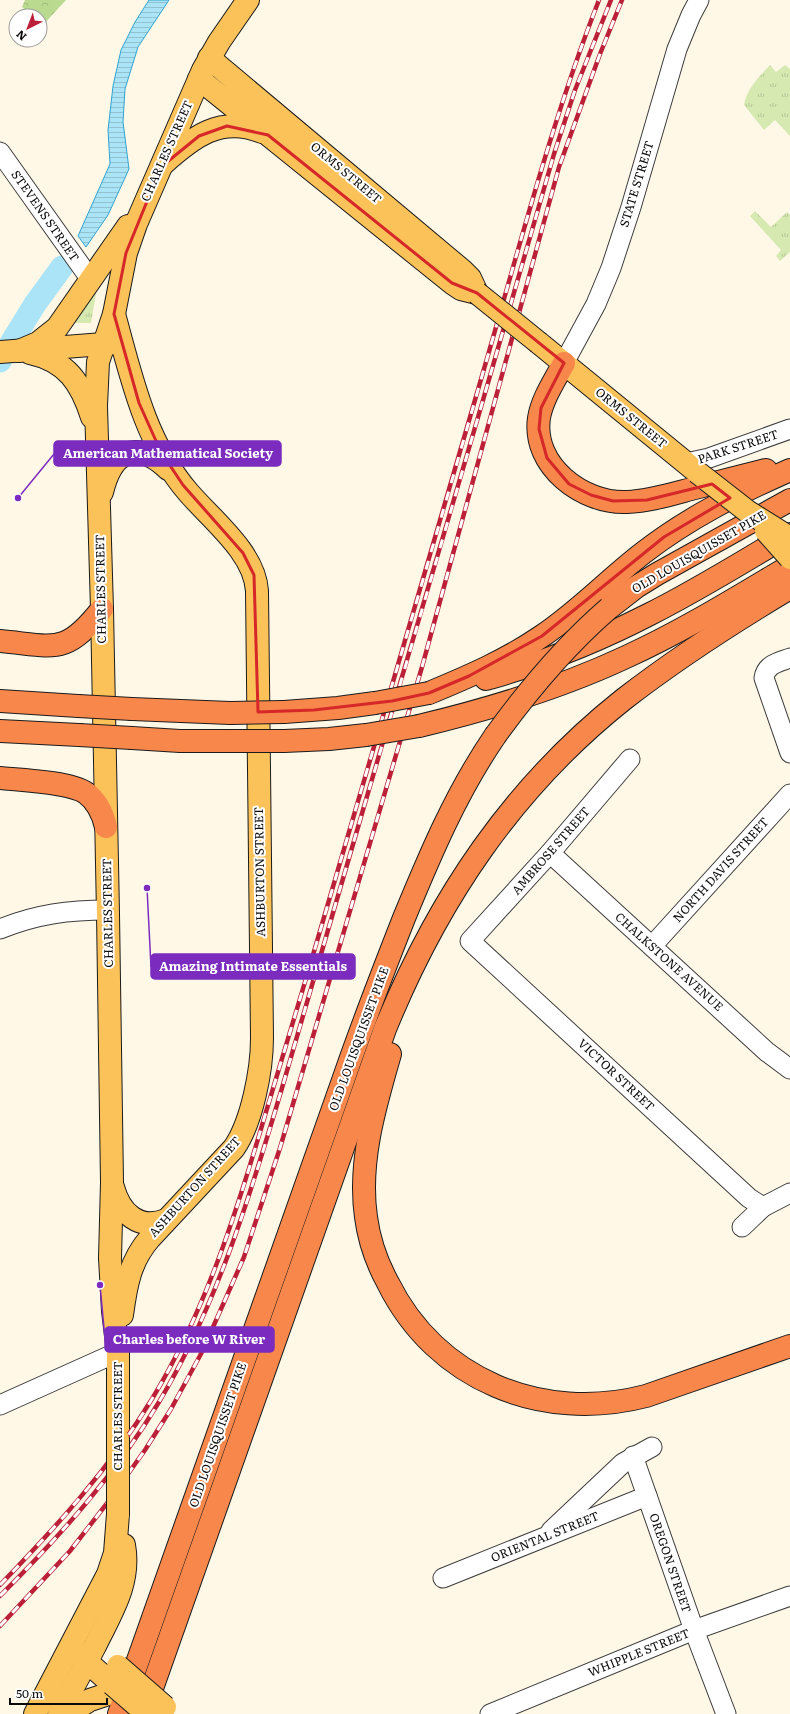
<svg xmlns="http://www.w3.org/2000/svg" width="790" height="1714" viewBox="0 0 790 1714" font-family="Literata,serif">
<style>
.grass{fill:url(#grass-tufts)}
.forest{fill:url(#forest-crowns)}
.water{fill:url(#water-rules);stroke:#30a3d0}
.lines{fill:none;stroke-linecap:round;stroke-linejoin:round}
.river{stroke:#abe4f7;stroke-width:23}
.minor-casing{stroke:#3d3d3d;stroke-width:21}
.major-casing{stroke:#1b1b1b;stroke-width:24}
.highway-casing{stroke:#1b1b1b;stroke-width:24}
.minor{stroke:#fff;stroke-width:19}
.major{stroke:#fcc25a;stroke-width:22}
.highway{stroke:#f8874c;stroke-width:22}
.rail-casing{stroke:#bc2039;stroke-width:4.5}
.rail{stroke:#fff;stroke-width:3;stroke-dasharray:9;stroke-linecap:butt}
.major-bridge-casing{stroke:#1b1b1b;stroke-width:24;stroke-linecap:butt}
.highway-bridge-casing{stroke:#1b1b1b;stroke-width:24;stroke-linecap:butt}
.major-bridge{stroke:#fcc25a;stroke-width:22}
.highway-bridge{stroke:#f8874c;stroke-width:22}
.marked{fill:none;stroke:#d62828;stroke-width:3;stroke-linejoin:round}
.labels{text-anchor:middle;stroke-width:4;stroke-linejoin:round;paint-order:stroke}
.street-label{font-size:12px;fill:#0a0a0a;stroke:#fff}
.leader{fill:none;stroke:#7b2cbf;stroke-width:1.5}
.callout-dot{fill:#7b2cbf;stroke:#fff;stroke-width:1.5}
.callout{fill:#7b2cbf;stroke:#7b2cbf;stroke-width:1.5}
.callout-label{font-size:13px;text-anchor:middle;font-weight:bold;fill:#fff}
</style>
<defs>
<pattern id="grass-tufts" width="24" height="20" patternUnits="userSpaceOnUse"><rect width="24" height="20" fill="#d5e9b1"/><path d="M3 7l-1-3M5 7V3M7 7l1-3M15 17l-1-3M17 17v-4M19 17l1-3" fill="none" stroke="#b6c697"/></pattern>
<pattern id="forest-crowns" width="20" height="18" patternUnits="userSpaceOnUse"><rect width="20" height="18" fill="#bada90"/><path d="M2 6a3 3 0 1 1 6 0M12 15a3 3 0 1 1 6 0" fill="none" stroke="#9fba7b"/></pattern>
<pattern id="water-rules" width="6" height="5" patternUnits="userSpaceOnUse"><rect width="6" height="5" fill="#abe4f7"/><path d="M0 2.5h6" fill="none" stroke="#92c2d2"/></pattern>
</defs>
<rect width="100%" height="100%" fill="#fff8e7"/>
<g class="grass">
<path d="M770,65L776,72L785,65L790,69V136L775,120L764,130L744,105C746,90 760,75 770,65Z"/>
<polygon points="755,211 771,227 787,212 790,215 790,252 780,261 776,256 781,250 750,216"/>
<polygon points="97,288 91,323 73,323"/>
</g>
<polygon class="forest" points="25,0 66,0 43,25 40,23 40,16 32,16 22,7"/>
<polygon class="water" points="149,0 169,0 138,47 125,89 123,122 129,169 108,215 86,247 78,236 110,164 108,130 113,86 121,50 135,22"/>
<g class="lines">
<polyline class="river" points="0,361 35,304 62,267"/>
<defs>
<g id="minor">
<polyline points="0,152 91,280"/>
<polyline points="564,363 596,304 611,268 631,207 677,49 691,15 699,0"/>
<polyline points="686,463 709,458 790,429"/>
<path d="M790,658C779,662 766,664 764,678L790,753"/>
<polyline points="630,759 550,853 470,941 749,1198 763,1207"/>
<polyline points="550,853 767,1052 790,1069"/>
<path d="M0,929C37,914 69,910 108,910"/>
<polyline points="652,946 790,794"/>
<polyline points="742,1227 763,1207 790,1193"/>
<polyline points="0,1405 118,1352"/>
<polyline points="633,1456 694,1630 726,1714"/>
<polyline points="551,1531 623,1463 652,1447"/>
<polyline points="443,1578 647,1496"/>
<polyline points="490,1714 694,1630 790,1596"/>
</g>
<g id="major">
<polyline points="199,79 452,283 461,289 477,293 470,278 463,271 209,58"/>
<path d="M164,163C193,137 221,115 262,132"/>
<path d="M114,314C131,376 145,442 188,492C212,520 255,553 257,591L262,1038C262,1070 252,1122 234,1148L150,1238C130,1261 126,1285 122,1315"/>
<polyline points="539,343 697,472"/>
<polyline points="19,351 38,343 57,328 128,226"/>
<polyline points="0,352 116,343"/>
<path d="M30,353C67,361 81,383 92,417"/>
<path d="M102,492C112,452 135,438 168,469"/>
<path d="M113,1187C120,1213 139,1231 166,1220"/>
<polyline points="118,1439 118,1352 113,1311 110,1258 112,1182 108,914 102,609 96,406 98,362 114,314 126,253 136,224 203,70 219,42 248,0"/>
<polyline points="76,1652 112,1684"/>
<polyline points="35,1714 108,1574 115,1553 118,1514"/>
<path d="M59,1714C71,1691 83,1669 95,1646C111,1613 131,1583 124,1545"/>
<polyline points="68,1714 90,1700 108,1694"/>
</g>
<g id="highway">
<path d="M564,363C555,380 542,399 539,418C532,466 583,504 627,502C650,501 672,494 695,488C719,482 742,476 766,470"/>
<polyline points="609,608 636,587 657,574 790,500"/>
<path d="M0,641C55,646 65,656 102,609"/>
<path d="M486,679C543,663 598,641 650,614C698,590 744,561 790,534"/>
<path d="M429,693C468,677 507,660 542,636C578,612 608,580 643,553C688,518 738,493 790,470"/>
<polyline points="0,701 78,706"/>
<polyline points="132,709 230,713"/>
<polyline points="284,712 338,708 375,703"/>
<path d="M419,726C490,709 560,688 626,657C683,631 736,598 790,566"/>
<polyline points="0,731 79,735"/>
<polyline points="132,738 180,741 230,741"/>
<polyline points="284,741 329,739 366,735"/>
<path d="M0,778C21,780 70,782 86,793C97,801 103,814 106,827"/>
<path d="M390,1054C375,1106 358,1162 366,1217C369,1240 377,1263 388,1283C436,1380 542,1423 646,1396L790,1346"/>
<path d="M144,1711L385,1029C438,899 513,787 624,699C677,658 733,622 790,588"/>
<path d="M119,1714L346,1072C364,1020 384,969 404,918C430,855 456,793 495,736"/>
</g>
</defs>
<use href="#minor" class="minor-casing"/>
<use href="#major" class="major-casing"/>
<use href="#highway" class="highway-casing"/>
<use href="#minor" class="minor"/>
<use href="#major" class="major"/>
<use href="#highway" class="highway"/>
<defs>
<g id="rail">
<path d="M0,1585C56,1527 110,1468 152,1399C206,1310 237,1211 266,1112C290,1032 314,953 337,873C386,705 436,537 484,369C520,245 552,120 599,0"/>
<path d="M0,1596C59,1537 116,1474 159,1402C217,1305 250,1196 282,1088C309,996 336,902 363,810C428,591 491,373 554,154L575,90L611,0"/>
<polyline points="0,1626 70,1551 108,1502 145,1450 171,1409 202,1352 244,1257 280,1148 422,667 559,167 600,54 622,0"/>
</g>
</defs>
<use href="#rail" class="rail-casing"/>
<use href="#rail" class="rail"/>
<defs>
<g id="major-bridge">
<polyline points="477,293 539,343"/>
<polyline points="697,472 747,511 790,538"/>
<polyline points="766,531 790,558"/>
<polyline points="118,1439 118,1514"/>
<polyline points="118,1666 165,1707"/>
<polyline points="112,1684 147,1714"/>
</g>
<g id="highway-bridge">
<polyline points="375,703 429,693"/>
<polyline points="78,706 132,709"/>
<polyline points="230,713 284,712"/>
<polyline points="79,735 132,738"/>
<polyline points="366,735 419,726"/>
<path d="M495,736C529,689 565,646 609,608"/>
<polyline points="230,741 284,741"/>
</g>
</defs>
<use href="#major-bridge" class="major-bridge-casing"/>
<use href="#highway-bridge" class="highway-bridge-casing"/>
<use href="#major-bridge" class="major-bridge"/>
<use href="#highway-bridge" class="highway-bridge"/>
</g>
<path class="marked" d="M227,126L268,135L452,283L477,293L564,363L541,408L539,429L547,458L569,484L591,495L613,501L647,500L712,484L730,498L664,537L542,636L469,676L429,693L392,701L314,710L258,712L254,575L243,553L183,485L161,452L139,403L114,314L126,253L161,167L199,136Z"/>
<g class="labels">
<g class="street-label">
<text transform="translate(167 151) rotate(-66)" y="4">CHARLES STREET</text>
<text transform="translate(346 173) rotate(40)" y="4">ORMS STREET</text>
<text transform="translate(637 184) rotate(-73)" y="4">STATE STREET</text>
<text transform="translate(45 216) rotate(55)" y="4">STEVENS STREET</text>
<text transform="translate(631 418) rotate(39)" y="4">ORMS STREET</text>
<text transform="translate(738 447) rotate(-18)" y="4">PARK STREET</text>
<text transform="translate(699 552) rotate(-30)" y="4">OLD LOUISQUISSET PIKE</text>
<text transform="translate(101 589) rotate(-91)" y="4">CHARLES STREET</text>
<text transform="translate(551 851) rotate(-49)" y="4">AMBROSE STREET</text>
<text transform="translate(721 870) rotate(-48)" y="4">NORTH DAVIS STREET</text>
<text transform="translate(260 872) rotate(-91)" y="4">ASHBURTON STREET</text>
<text transform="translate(108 913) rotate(-91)" y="4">CHARLES STREET</text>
<text transform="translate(669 962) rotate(42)" y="4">CHALKSTONE AVENUE</text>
<text transform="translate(359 1039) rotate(-70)" y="4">OLD LOUISQUISSET PIKE</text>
<text transform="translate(616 1075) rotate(43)" y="4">VICTOR STREET</text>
<text transform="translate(195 1187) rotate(-48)" y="4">ASHBURTON STREET</text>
<text transform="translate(118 1416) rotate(-90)" y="4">CHARLES STREET</text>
<text transform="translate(218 1435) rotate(-71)" y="4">OLD LOUISQUISSET PIKE</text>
<text transform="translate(545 1537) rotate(-22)" y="4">ORIENTAL STREET</text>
<text transform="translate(670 1563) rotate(71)" y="4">OREGON STREET</text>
<text transform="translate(639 1653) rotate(-22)" y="4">WHIPPLE STREET</text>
</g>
</g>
<path class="leader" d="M18 498L54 454M147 888L151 967M100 1285L105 1339"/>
<g class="callout-dot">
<circle cx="18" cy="498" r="4"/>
<circle cx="147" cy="888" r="4"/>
<circle cx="100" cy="1285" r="4"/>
</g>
<g class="callout">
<rect x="54" y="441" width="227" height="25" rx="4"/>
<rect x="151" y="954" width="204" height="25" rx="4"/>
<rect x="105" y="1327" width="169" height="25" rx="4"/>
</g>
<g class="callout-label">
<text x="168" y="458">American Mathematical Society</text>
<text x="253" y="971">Amazing Intimate Essentials</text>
<text x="189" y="1344">Charles before W River</text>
</g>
<g transform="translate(28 28) rotate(222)"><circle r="19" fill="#ffffff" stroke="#9d9d9d"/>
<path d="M0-3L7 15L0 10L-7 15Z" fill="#bc2039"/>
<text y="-6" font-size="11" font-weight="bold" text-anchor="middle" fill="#0a0a0a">N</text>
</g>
<path d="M10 1698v6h97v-6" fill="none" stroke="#0a0a0a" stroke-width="2"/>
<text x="16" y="1698" font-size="12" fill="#0a0a0a" stroke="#ffffff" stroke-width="3" paint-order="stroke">50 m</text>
</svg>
